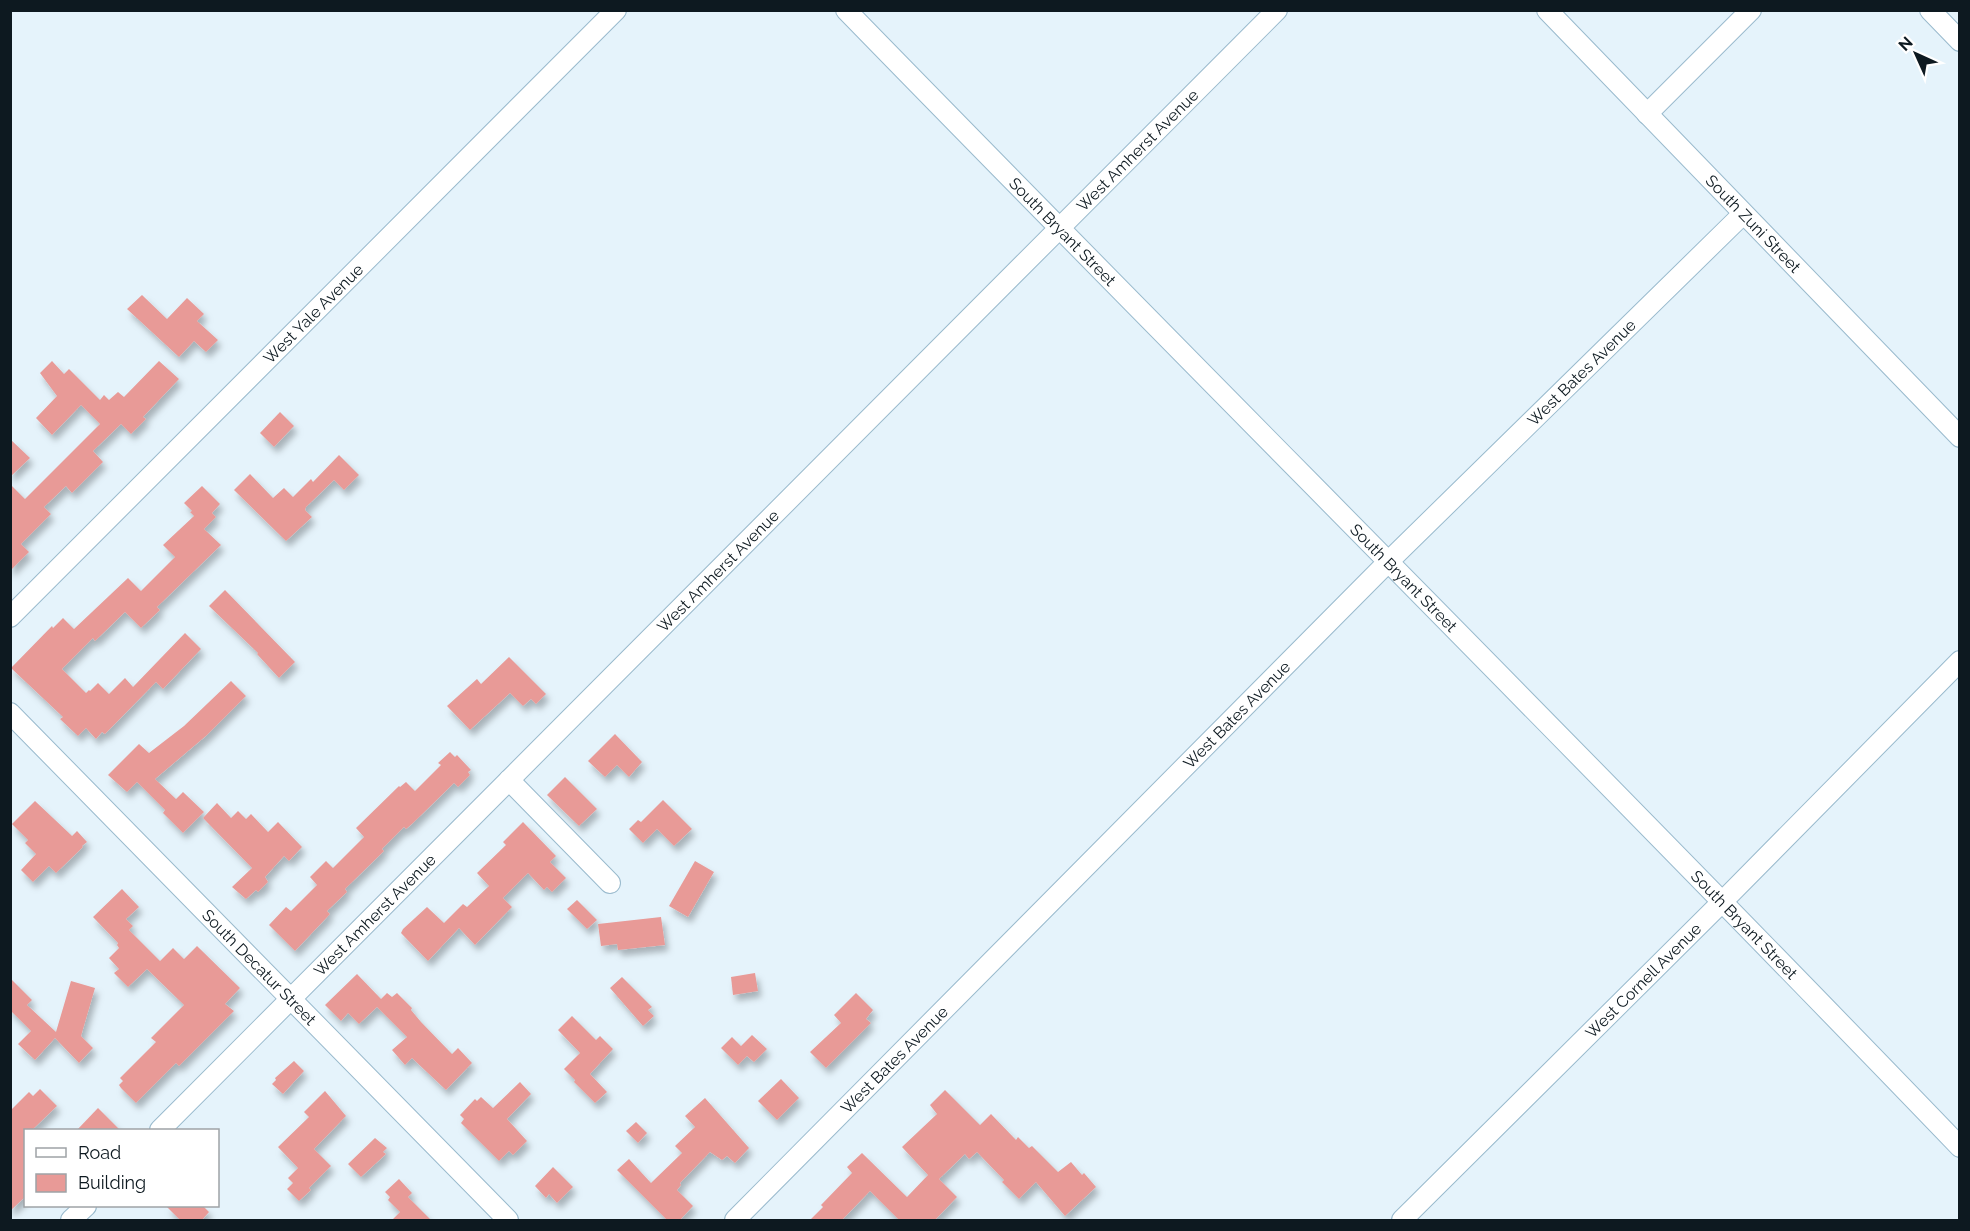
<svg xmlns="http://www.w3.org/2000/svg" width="1970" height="1231" viewBox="0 0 1970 1231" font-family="Raleway,sans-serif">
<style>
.building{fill:#e89a97;filter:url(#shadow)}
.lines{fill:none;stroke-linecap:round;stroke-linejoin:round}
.minor-casing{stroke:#99bacd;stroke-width:22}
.minor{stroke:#fff;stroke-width:20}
.labels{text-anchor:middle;stroke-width:6;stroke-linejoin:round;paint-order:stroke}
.street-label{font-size:16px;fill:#0d1920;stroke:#fff}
</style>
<defs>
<filter id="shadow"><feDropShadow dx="3.5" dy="6" stdDeviation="3" flood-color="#0004"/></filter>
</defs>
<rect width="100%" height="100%" fill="#e5f3fb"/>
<g class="building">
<polygon points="142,295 167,319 187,298 204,314 197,321 218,340 206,352 194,341 179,357 127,309"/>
<polygon points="52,361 64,374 69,369 100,400 104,395 109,400 118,392 124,397 159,361 179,379 143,417 146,419 131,434 121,424 93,451 103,462 72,493 66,486 44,507 51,514 21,544 29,552 10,571 10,484 25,499 100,424 81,405 52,435 36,418 57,396 40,373"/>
<polygon points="280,412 294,426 274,447 260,433"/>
<polygon points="10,439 30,458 10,477"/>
<polygon points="339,455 359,475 344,490 334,480 306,507 305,510 312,517 286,541 234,490 250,474 273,498 284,488 293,497 311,479 313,482"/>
<polygon points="202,486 220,504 212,513 216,517 204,529 221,545 157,607 160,610 141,628 125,612 95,641 93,638 62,669 86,693 89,690 90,691 98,683 109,694 125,678 133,687 185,633 201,649 163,689 156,682 105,734 102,732 96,739 86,728 78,736 60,719 63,717 11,668 52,626 53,628 63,618 74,629 128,578 141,591 175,557 163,545 194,516 190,512 192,511 184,503"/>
<polygon points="225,590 295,662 279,678 257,654 258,653 209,606"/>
<polygon points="509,657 546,694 536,704 531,699 523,706 510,693 470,730 447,706 477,679 481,684"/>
<polygon points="231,681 246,696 207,735 155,779 176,799 183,792 204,812 183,833 163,813 165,810 137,782 127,792 108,775 139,744 149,753 184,726"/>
<polygon points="615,734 642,762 629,777 617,765 605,777 588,761"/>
<polygon points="450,752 455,757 457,755 471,770 468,772 470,775 458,787 454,783 413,823 406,829 404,827 382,849 384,851 345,889 347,892 327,911 330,914 295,951 269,925 286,907 291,911 317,885 310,877 326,861 333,868 364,837 356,828 399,786 400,787 406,782 415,791 441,765 438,763"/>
<polygon points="565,777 597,809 579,826 547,795"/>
<polygon points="663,800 692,829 674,846 657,829 643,843 629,829 638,820 641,822"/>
<polygon points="35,801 70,834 72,836 77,831 87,842 82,846 83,847 56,873 49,866 33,882 21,870 36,854 25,843 28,840 12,824"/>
<polygon points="217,803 231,818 238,811 246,819 251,814 268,832 278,822 302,847 289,861 284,856 265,877 268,882 258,892 256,890 246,899 232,887 252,868 203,818"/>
<polygon points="523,822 556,856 550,862 566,878 552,892 547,887 544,890 528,873 503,898 512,907 475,945 459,928 428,961 401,933 403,929 427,907 444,923 463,904 467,907 489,886 477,873 506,845 503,842"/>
<polygon points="695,861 714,872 688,917 669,906"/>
<polygon points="122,889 139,907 126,919 133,926 129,930 160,961 173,948 184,959 197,946 240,988 225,1004 234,1011 179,1066 176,1063 136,1103 121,1088 119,1085 123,1081 120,1078 156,1042 151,1038 184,1005 147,969 128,987 114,973 119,969 109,958 119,948 117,945 118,943 93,917"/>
<polygon points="577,900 597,920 587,929 567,909"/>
<polygon points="661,917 665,945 618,950 617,944 601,946 598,924"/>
<polygon points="755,973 758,991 733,995 731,977"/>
<polygon points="357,974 381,999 387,993 392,997 397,993 412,1008 411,1010 421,1022 452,1054 458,1048 472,1063 446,1090 412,1058 405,1065 392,1050 407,1037 377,1007 359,1024 348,1013 341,1021 325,1005"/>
<polygon points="622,977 652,1007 648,1010 654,1016 643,1026 610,988"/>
<polygon points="10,978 32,1000 27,1005 56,1032 71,981 95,988 81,1036 93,1048 79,1063 55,1038 35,1060 18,1044 31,1031 10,1010"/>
<polygon points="856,993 873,1010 866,1019 871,1023 826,1068 810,1052 841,1023 834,1015"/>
<polygon points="572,1016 596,1040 600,1036 613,1049 590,1074 607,1092 595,1103 574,1082 575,1080 564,1069 580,1053 558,1030"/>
<polygon points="752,1035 767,1049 754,1062 747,1056 738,1065 721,1048 732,1037 741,1046"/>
<polygon points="294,1061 304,1071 283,1094 272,1084 276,1080 275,1078"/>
<polygon points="781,1079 799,1098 777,1120 758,1101"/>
<polygon points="520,1082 531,1094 507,1119 527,1141 513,1155 509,1151 499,1161 461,1123 464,1119 460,1115 475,1099 477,1101 481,1097 493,1108"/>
<polygon points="40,1089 57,1106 31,1131 26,1131 26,1196 10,1211 10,1111 29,1092 33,1096"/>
<polygon points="945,1090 980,1125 991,1114 1016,1140 1018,1137 1029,1148 1032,1146 1058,1172 1071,1162 1082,1175 1084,1173 1096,1187 1065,1216 1036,1182 1019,1199 1002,1182 1004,1180 977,1152 969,1159 965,1154 939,1179 957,1197 934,1221 900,1221 870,1191 841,1221 809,1221 823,1207 821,1205 852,1173 847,1167 862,1153 907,1197 928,1175 902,1147 937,1114 930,1105"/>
<polygon points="325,1091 346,1116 314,1149 331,1166 309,1188 311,1190 299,1201 287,1189 293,1183 288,1178 298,1168 278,1147 309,1117 304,1112"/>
<polygon points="705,1098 749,1148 735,1163 727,1156 722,1160 710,1152 680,1183 681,1185 677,1190 693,1206 679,1221 668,1221 617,1170 629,1159 651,1183 653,1181 682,1153 675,1146 695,1127 685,1116"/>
<polygon points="98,1108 121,1131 76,1131"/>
<polygon points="636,1122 647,1133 638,1143 626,1131"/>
<polygon points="375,1138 387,1148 383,1152 386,1154 361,1177 348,1164"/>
<polygon points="553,1167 573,1187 557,1203 549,1194 546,1198 535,1186"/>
<polygon points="399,1179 412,1193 408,1197 432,1221 391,1221 400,1212 388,1200 390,1197 385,1192"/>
<polygon points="166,1206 203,1206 209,1212 201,1221 181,1221"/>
</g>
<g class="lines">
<defs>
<g id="minor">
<path id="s1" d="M846,10C1216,390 1592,764 1960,1147"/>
<path id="s2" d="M1547,10L1960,437"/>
<polyline points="1930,10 1960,41"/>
<polyline points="1647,114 1751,10"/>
<path id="s3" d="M10,617L616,10"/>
<path id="s4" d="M10,713L508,1220"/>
<polyline points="509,780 610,883"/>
<path id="s5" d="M160,1130L1277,10"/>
<polyline points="71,1220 86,1206"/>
<path id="s6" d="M735,1220L1389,561L1743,214"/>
<path id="s7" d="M1402,1220L1723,901L1960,661"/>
</g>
</defs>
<use href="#minor" class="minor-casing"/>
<use href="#minor" class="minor"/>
</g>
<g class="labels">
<g class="street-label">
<text dy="6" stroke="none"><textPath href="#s5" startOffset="1384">West Amherst Avenue</textPath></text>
<text dy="6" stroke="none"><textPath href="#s2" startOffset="297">South Zuni Street</textPath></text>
<text dy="6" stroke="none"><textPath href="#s1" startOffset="310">South Bryant Street</textPath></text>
<text dy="6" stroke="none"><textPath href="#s3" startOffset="429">West Yale Avenue</textPath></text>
<text dy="6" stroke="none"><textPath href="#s6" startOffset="1198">West Bates Avenue</textPath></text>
<text dy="6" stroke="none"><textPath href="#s5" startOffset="790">West Amherst Avenue</textPath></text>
<text dy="6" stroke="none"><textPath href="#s1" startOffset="796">South Bryant Street</textPath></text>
<text dy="6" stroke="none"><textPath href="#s6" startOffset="712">West Bates Avenue</textPath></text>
<text dy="6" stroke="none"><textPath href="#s5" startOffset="304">West Amherst Avenue</textPath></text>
<text dy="6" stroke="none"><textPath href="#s1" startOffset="1282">South Bryant Street</textPath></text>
<text dy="6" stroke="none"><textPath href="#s4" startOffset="356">South Decatur Street</textPath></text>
<text dy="6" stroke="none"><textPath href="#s7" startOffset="340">West Cornell Avenue</textPath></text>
<text dy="6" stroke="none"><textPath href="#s6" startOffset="226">West Bates Avenue</textPath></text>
</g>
</g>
<rect width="1970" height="1231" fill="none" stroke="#0d1920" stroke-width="24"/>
<rect x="24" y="1129" width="195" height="78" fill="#ffffff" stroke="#9ea3a6" stroke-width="1.5"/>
<rect x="36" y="1148" width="30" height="9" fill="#ffffff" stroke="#9ea3a6" stroke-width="1.5"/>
<text x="78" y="1159" font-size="18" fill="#0d1920">Road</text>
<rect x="36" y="1174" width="30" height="18" fill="#e89a97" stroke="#9ea3a6" stroke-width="1.5"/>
<text x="78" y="1189" font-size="18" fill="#0d1920">Building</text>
<g transform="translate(1916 54) rotate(315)" stroke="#ffffff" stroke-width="4.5" paint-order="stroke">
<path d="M0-4.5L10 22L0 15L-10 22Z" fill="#0d1920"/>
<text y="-9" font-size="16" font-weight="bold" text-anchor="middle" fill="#0d1920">N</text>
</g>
</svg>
